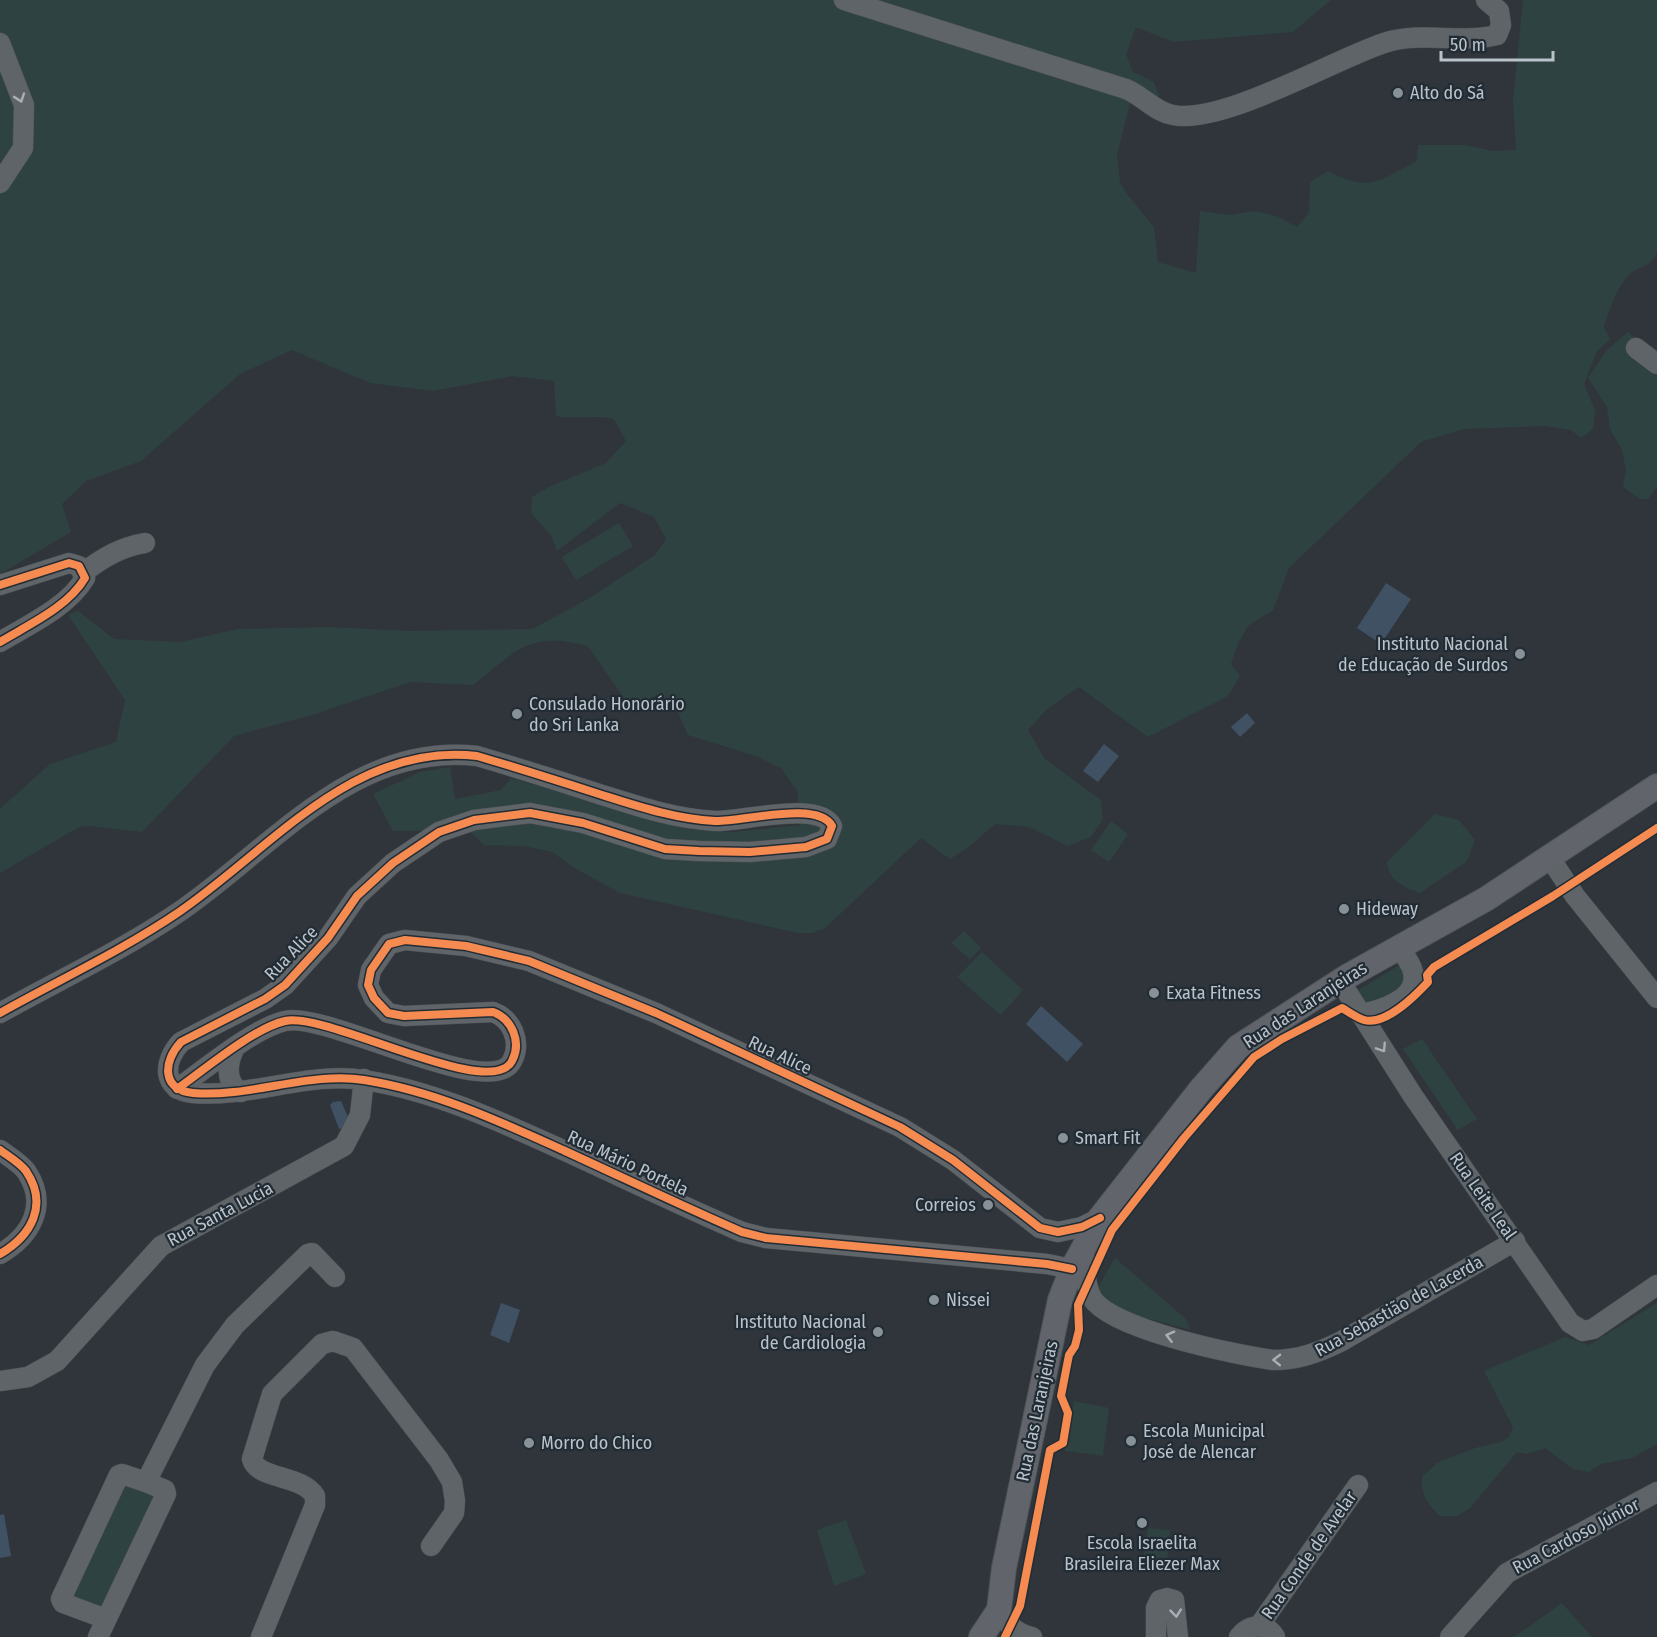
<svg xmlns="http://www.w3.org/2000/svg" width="1657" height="1637" viewBox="0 0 1657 1637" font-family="'Fira Sans Condensed',sans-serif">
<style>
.green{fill:#2f4242}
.water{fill:#3f5163}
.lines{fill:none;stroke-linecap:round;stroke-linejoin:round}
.minor-casing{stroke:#4c5155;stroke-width:21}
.major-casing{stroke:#4c5257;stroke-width:26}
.minor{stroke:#5f6468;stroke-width:20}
.major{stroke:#61656b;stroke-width:24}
.cycleway-casing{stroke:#222c35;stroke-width:11}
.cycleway{stroke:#f68b52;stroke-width:8}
.oneway{stroke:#a8afb6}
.poi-dot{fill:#899198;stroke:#222c35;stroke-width:2}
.labels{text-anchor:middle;stroke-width:4.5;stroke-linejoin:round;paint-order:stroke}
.poi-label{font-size:18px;fill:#bac2ca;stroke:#222c35;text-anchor:start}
.street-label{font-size:18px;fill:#bac2ca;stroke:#222c35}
</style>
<rect width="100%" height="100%" fill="#2f353b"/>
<g class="green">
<path d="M0,0H1331L1293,32L1173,42L1136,27L1126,54L1133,72L1154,82L1159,96L1145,108L1130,103L1117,155L1120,182L1127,194L1154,227L1158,262L1196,273L1200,211L1230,215L1254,211L1276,216L1297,227L1309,213L1310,182L1328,171C1370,193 1378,181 1417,161L1418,145H1466L1493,151L1516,150L1513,100L1523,0H1657V253C1646,270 1646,263 1632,272C1619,281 1608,313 1604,327L1610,339L1597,351L1584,384L1595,410L1593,429L1581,438L1571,430L1545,426L1464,429L1421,442L1289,568L1273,610L1248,626L1238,644L1231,664L1240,676L1228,696L1148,737L1079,687L1047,709L1028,730L1045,759L1101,800L1103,819L1091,837L1068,846L1029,827L995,824L971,845L950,859L921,838L825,928L812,933H798L620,893L576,869L552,852L524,846L484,845L468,830L393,831L373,794L420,772L450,767L455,799L501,790L511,778L692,830L733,832L800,825L798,792L781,768L756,756L688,735L675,706L659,694L631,708L588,646C527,631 518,650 473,685L410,682L312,715L234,736L142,832L90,826L79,827L0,873V809L50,764L116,742L125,700L68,615L78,611L114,639L180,642L238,629L328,627L411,631L532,629L588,599L655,555L666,539L654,517L620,503L557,551L552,537L531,513L532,497L551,486L606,463L626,441L614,419C594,414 576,420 556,416L554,381L512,376L433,391L370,383L292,350L240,374L141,461L86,481L62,504L71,532L0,574Z"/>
<polygon points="1628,332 1638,340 1657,369 1657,487 1648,499 1640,499 1623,487 1626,470 1622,450 1610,429 1607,407 1588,378 1607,350"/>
<polygon points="619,523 633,546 576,580 562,557"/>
<path d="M1435,814L1459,820L1475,840L1467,861L1420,893C1402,886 1390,882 1387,862Z"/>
<polygon points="1111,821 1128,834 1109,862 1091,850"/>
<polygon points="964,931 981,948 970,959 951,943"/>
<polygon points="982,952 1023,990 1001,1015 957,977"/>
<polygon points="1401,964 1410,978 1397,997 1362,1007 1357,991"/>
<polygon points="1422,1039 1477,1119 1458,1130 1403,1049"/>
<polygon points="1115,1258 1186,1319 1191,1330 1123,1312 1095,1293"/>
<path d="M1657,1303V1444L1632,1458L1601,1464L1589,1472L1573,1469L1545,1448L1527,1454L1517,1452L1470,1508L1457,1516H1440C1427,1504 1421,1495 1422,1477L1437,1463L1475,1448L1501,1442L1509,1437L1513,1427L1484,1371L1565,1337L1589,1345Z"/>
<polygon points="1074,1401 1109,1408 1103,1456 1065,1451"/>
<polygon points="123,1470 165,1488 110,1617 64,1597"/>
<polygon points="846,1520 866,1574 834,1586 817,1530"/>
<polygon points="1148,1528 1170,1530 1167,1563 1143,1560"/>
<polygon points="1562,1603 1592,1637 1514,1637"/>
</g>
<g class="water">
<polygon points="1386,583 1411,599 1381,644 1357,628"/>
<polygon points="1247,713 1255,723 1240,737 1231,727"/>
<polygon points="1104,744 1119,756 1098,782 1083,771"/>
<polygon points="1041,1006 1083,1044 1067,1062 1026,1024"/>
<polygon points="341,1101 350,1122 347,1126 339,1129 330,1105 333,1102"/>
<polygon points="501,1303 520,1310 509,1343 490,1335"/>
<polygon points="4,1514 11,1556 0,1558 0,1515"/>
</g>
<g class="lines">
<defs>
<g id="minor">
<path d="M844,0L1126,89C1143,96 1155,112 1173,115C1222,125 1333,60 1384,43C1421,31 1460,44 1497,35L1501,25L1499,11L1486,0"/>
<polyline points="0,43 24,105 23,148 0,183"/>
<polyline points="1636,348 1657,364"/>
<path d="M84,572C104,557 121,547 145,543"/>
<path d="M0,585L69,563L79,566L85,578C68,607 28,625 0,642"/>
<polyline points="1550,858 1575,896 1657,998"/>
<polyline points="1340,981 1413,1096 1570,1323 1583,1331 1593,1329 1657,1285"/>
<path d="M0,1013C59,980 123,950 179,912C271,849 353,742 477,756C518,768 559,781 599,794C637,806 675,819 715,821C742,822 818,800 832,826L827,839L806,847L750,852L699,851L665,849L583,823L530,813L474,820L439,832L393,863L357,896L328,938L285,985L265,999L181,1042C163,1061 161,1090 193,1093C249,1098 311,1071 364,1080C435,1091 501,1122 565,1151C624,1178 682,1206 742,1232L766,1238L1047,1264L1072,1269"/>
<path d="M1360,1014C1379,1011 1420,999 1413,972C1411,963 1404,954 1399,947"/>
<path d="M234,1049C227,1064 225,1083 241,1092"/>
<path d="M177,1089C205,1069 254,1028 285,1021C327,1011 491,1102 512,1061C522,1042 512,1019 493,1012L404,1016L388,1013L374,998L368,985L371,970L389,944L405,940L466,946L529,961L656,1013L900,1127L953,1160L1040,1228L1058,1232L1082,1227L1100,1218"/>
<path d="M0,1150C8,1156 20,1163 26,1171C49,1205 31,1236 0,1254"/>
<path d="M1084,1248C1085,1264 1084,1283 1092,1298C1110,1329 1236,1355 1273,1360C1298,1360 1317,1353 1340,1342L1515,1241"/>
<polyline points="0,1381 28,1377 57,1361 161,1246 344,1146 360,1115 364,1079"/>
<path d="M999,1610C1006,1624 1016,1634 1032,1637"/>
<polyline points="106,1619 63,1603 61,1599 119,1475 122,1474 146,1482"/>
<polyline points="1259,1626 1358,1485"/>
<polyline points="98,1637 166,1494 165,1490 146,1482 205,1365 235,1325 308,1254 312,1253 335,1277"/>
<path d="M261,1637L315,1505V1496C301,1474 258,1480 252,1459L272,1394L322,1344L333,1341L353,1348L439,1460L452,1482L455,1501L454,1513L431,1546"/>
<polyline points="1156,1637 1156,1608 1160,1600 1167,1598 1174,1600 1178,1637"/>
<path d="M1239,1637C1249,1624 1266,1622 1275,1637"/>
<polyline points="1450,1637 1507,1573 1657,1492"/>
</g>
<polyline id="major" points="981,1637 999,1610 1004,1568 1060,1300 1072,1269 1100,1218 1201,1089 1238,1047 1348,976 1486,899 1657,786"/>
</defs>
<use href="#minor" class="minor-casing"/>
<use href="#major" class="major-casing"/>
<use href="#minor" class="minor"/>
<use href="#major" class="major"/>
<defs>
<g id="cycleway">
<path d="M0,585L69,563L79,566L85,578C68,607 28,625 0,642"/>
<path d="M0,1013C59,980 123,950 179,912C271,849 353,742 477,756C518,768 559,781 599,794C637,806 675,819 715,821C742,822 818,800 832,826L827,839L806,847L750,852L699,851L665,849L583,823L530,813L474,820L439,832L393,863L357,896L328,938L285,985L265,999L181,1042C163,1061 161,1090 193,1093C249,1098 311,1071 364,1080C435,1091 501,1122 565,1151C624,1178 682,1206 742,1232L766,1238L1047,1264L1072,1269"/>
<path d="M177,1089C205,1069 254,1028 285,1021C327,1011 491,1102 512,1061C522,1042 512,1019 493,1012L404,1016L388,1013L374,998L368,985L371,970L389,944L405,940L466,946L529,961L656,1013L900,1127L953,1160L1040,1228L1058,1232L1082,1227L1100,1218"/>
<path d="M0,1150C8,1156 20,1163 26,1171C49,1205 31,1236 0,1254"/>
<path d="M1005,1637L1020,1606L1050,1450L1063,1443L1068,1413L1061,1396L1069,1355L1075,1346L1079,1330L1078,1305L1112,1230L1184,1138L1254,1057L1282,1039L1342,1008C1349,1012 1357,1018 1364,1020C1385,1026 1415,996 1428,982L1427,975L1434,967L1553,896L1657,828"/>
</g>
</defs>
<use href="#cycleway" class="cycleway-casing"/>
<use href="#cycleway" class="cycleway"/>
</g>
<defs><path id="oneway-chevron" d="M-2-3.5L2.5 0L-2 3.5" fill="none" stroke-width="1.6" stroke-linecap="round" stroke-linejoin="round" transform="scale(1.5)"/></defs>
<g class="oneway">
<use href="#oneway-chevron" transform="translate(20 98) rotate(71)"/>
<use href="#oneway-chevron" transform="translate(1382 1048) rotate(57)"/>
<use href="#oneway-chevron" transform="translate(1170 1336) rotate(-166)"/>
<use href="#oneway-chevron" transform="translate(1277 1360) rotate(-179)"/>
<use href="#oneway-chevron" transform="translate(1176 1613) rotate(84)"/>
</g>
<g class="poi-dot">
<circle cx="1398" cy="93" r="6"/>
<circle cx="1520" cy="654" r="6"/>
<circle cx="517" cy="714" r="6"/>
<circle cx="1344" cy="909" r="6"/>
<circle cx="1154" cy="993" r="6"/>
<circle cx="1063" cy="1138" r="6"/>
<circle cx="988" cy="1205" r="6"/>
<circle cx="934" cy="1300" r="6"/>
<circle cx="878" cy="1332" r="6"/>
<circle cx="1131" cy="1441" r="6"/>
<circle cx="529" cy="1443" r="6"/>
<circle cx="1142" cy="1523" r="6"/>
</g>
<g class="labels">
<g class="poi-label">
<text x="1410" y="99">Alto do Sá</text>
<text x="1508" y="650" text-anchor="end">Instituto Nacional<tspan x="1508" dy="21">de Educação de Surdos</tspan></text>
<text x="529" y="710">Consulado Honorário<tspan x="529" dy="21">do Sri Lanka</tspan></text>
<text x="1356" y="915">Hideway</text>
<text x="1166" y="999">Exata Fitness</text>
<text x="1075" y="1144">Smart Fit</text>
<text x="976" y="1211" text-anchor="end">Correios</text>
<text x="946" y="1306">Nissei</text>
<text x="866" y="1328" text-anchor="end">Instituto Nacional<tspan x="866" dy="21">de Cardiologia</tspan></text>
<text x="1143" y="1437">Escola Municipal<tspan x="1143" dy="21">José de Alencar</tspan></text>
<text x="541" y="1449">Morro do Chico</text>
<text x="1142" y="1549" text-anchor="middle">Escola Israelita<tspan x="1142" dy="21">Brasileira Eliezer Max</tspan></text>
</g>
<g class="street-label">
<text transform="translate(291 953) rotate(-46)" y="6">Rua Alice</text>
<text transform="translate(1305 1005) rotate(-33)" y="6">Rua das Laranjeiras</text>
<text transform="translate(780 1055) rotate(25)" y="6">Rua Alice</text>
<text transform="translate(628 1163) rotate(25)" y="6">Rua Mário Portela</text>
<text transform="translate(1483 1196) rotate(55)" y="6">Rua Leite Leal</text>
<text transform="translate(220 1214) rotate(-28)" y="6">Rua Santa Lucia</text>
<text transform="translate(1399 1306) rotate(-29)" y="6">Rua Sebastião de Lacerda</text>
<text transform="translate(1037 1411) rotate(-78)" y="6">Rua das Laranjeiras</text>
<text transform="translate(1576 1536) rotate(-28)" y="6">Rua Cardoso Júnior</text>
<text transform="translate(1309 1555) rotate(-55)" y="6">Rua Conde de Avelar</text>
</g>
</g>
<path d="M1441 51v9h112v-9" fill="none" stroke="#bac2ca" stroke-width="3"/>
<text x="1450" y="51" font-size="18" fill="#bac2ca" stroke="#222c35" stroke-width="4.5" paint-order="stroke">50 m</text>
</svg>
